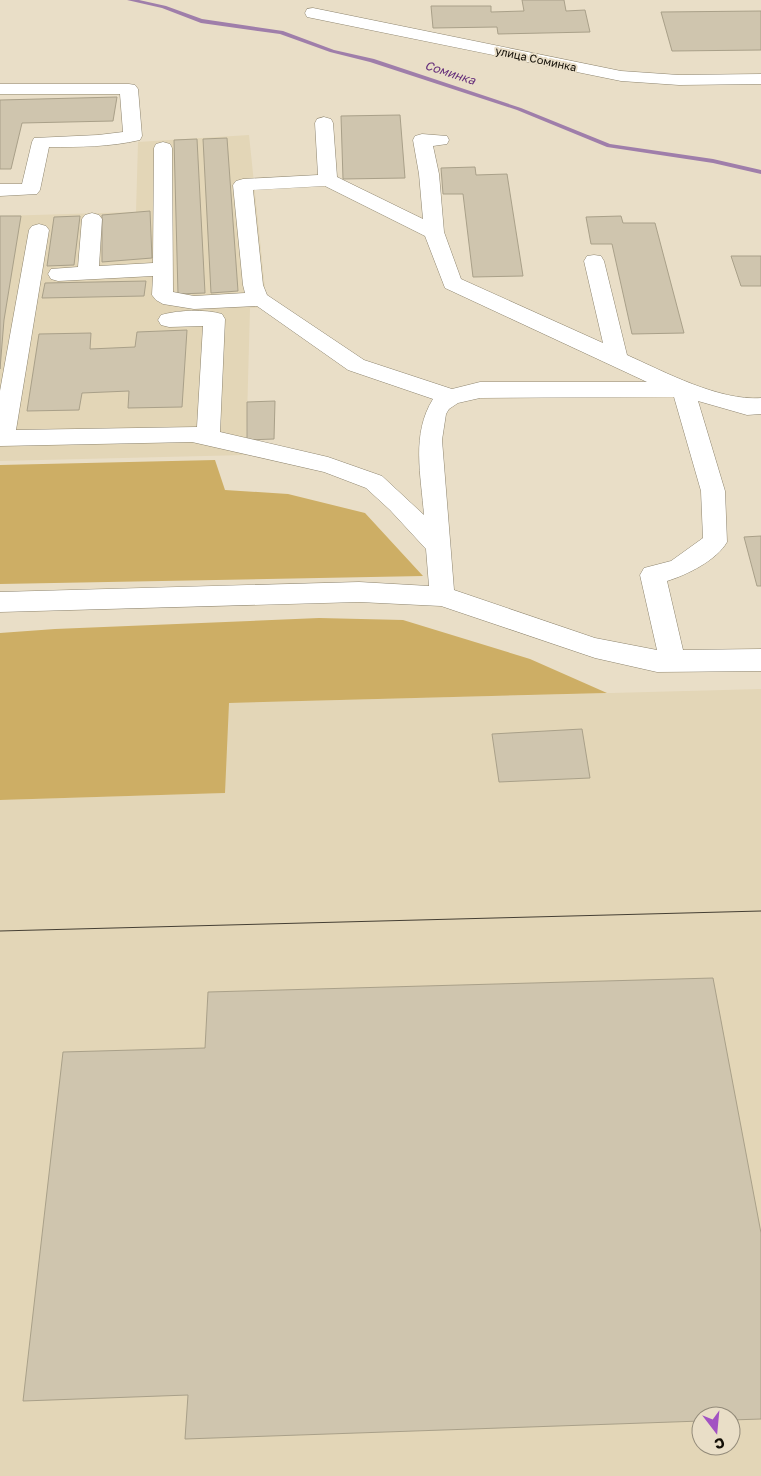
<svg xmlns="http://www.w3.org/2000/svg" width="761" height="1476" viewBox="0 0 761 1476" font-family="'Golos Text',sans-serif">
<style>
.built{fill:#e3d6b7;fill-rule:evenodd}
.green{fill:#cdae65}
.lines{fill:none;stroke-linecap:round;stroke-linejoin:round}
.stream{fill:#9f7eaa;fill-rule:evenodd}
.building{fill:#cfc5ae;stroke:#a9a089}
.minor-casing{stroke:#8e856f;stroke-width:1}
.minor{fill:#fff;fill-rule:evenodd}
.tram{stroke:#453f34;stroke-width:1}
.labels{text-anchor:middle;stroke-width:4;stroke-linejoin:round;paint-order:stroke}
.far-street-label{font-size:11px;fill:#120e06;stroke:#e9dec7}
.far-water-label{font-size:12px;font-style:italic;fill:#652e7b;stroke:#e9dec7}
</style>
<rect width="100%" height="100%" fill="#e9dec7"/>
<g class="built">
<polygon points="249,135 267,307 250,308 246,455 0,461 0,216 136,212 138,142"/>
<path d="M761,689V1476H0V800L224,793L228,703ZM701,1416H731V1446H701Z"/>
</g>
<g class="green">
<polygon points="215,460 225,490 288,494 365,513 423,576 0,584 0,465"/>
<polygon points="319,618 403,620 530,659 607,693 229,703 225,793 0,800 0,633 55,629"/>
</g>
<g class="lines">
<polygon class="stream" points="127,0 139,0 166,6 202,19 283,31 334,50 374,59 521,108 610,144 713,159 761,170 761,174 713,163 607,147 517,110 370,62 330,52 280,34 201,23 162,8"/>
</g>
<g class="building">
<polygon points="522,0 564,0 566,11 585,10 590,32 498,34 497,27 433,28 431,6 491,6 491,12 524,11"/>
<polygon points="761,11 761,50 672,51 661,12"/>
<polygon points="117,97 113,121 22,123 11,169 0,169 0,100"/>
<polygon points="400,115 405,178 343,179 341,116"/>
<polygon points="227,138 238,291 211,293 203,139"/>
<polygon points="197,139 205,293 178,294 174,140"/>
<polygon points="475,167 476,175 507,174 523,276 473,277 463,194 443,194 441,168"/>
<polygon points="150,211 152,258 102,262 102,215"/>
<polygon points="0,216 21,216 4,320 0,369"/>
<polygon points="80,216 74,265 47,266 54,217"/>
<polygon points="621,216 623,223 655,223 684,333 632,334 612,244 591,244 586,217"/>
<polygon points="731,256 761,256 761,286 741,286"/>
<polygon points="146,281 144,296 42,298 45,283"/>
<polygon points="187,330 182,407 128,408 129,391 82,393 79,410 27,411 39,334 91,333 90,349 135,347 137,332"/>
<polygon points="275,401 274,439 247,440 247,402"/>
<polygon points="761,536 761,586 757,586 744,537"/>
<polygon points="582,729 590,778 499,782 492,734"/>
<polygon points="713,978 761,1233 761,1419 731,1420 731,1416 701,1416 701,1421 185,1439 188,1395 23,1401 63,1052 205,1048 208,992"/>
</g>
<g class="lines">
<defs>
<g id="minor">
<polygon points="313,8 621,71 679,75 761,74 761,84 679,85 621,81 307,17 305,13 307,9"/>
<path d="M0,84H129L135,85L138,89L142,136L140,140C110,147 80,147 49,147L40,190L37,194L0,196V184H22L32,142L34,138L98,135L123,132L120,94H0Z"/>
<path d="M324,117L331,119L333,123L337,177L423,219L419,174L413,140L415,136L422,134L447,136L449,140L447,144L433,146L439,174L444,232L461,279L603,343L584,261L587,256L594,255L601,256L604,261L627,355C665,372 719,401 761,398V414L747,415L698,401L725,491L727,542C717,560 687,575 667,581L683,650L761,649V671L657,672L595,658L441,606L359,602L0,612V592L359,582L429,586L426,549L390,510L366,488L324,472L192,442L0,446V391L29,230L32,226L39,224L46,226L49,230L16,430L197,427L203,326L169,327L161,325L158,320L161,315C178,310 205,309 222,314L225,319L220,432L328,457L382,476L424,515C421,476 411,434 433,399L348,370L257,306L194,309L163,304L156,300L152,295L153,276L58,281L51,279L48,274L51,269L78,267L82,219L85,215L92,213L99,215L102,219L99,266L153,263L154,148L156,144L163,142L170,144L172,148L173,292L194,296L245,293L243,285L233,185L236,181L243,179L318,175L315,123L317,119ZM325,186L425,236L445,288L647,382H480L452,389L364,360L267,295L263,285L253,190ZM674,397L701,491L703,538L671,561L644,568L640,575L657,650L595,638L454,590L442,440L446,414L449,409L458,403L480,398Z"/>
</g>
</defs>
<use href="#minor" class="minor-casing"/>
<use href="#minor" class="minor"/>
<polyline class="tram" points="0,931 761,911"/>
</g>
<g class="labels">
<g class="far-street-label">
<text transform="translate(536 59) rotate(12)" y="4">улица Соминка</text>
</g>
<g class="far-water-label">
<text transform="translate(450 73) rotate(18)" y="4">Соминка</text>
</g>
</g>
<g transform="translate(716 1431) rotate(164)"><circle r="24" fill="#e9dec7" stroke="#938b7a"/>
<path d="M0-4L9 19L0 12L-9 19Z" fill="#a252c2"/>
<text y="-8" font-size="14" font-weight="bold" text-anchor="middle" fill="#120e06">С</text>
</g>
</svg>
